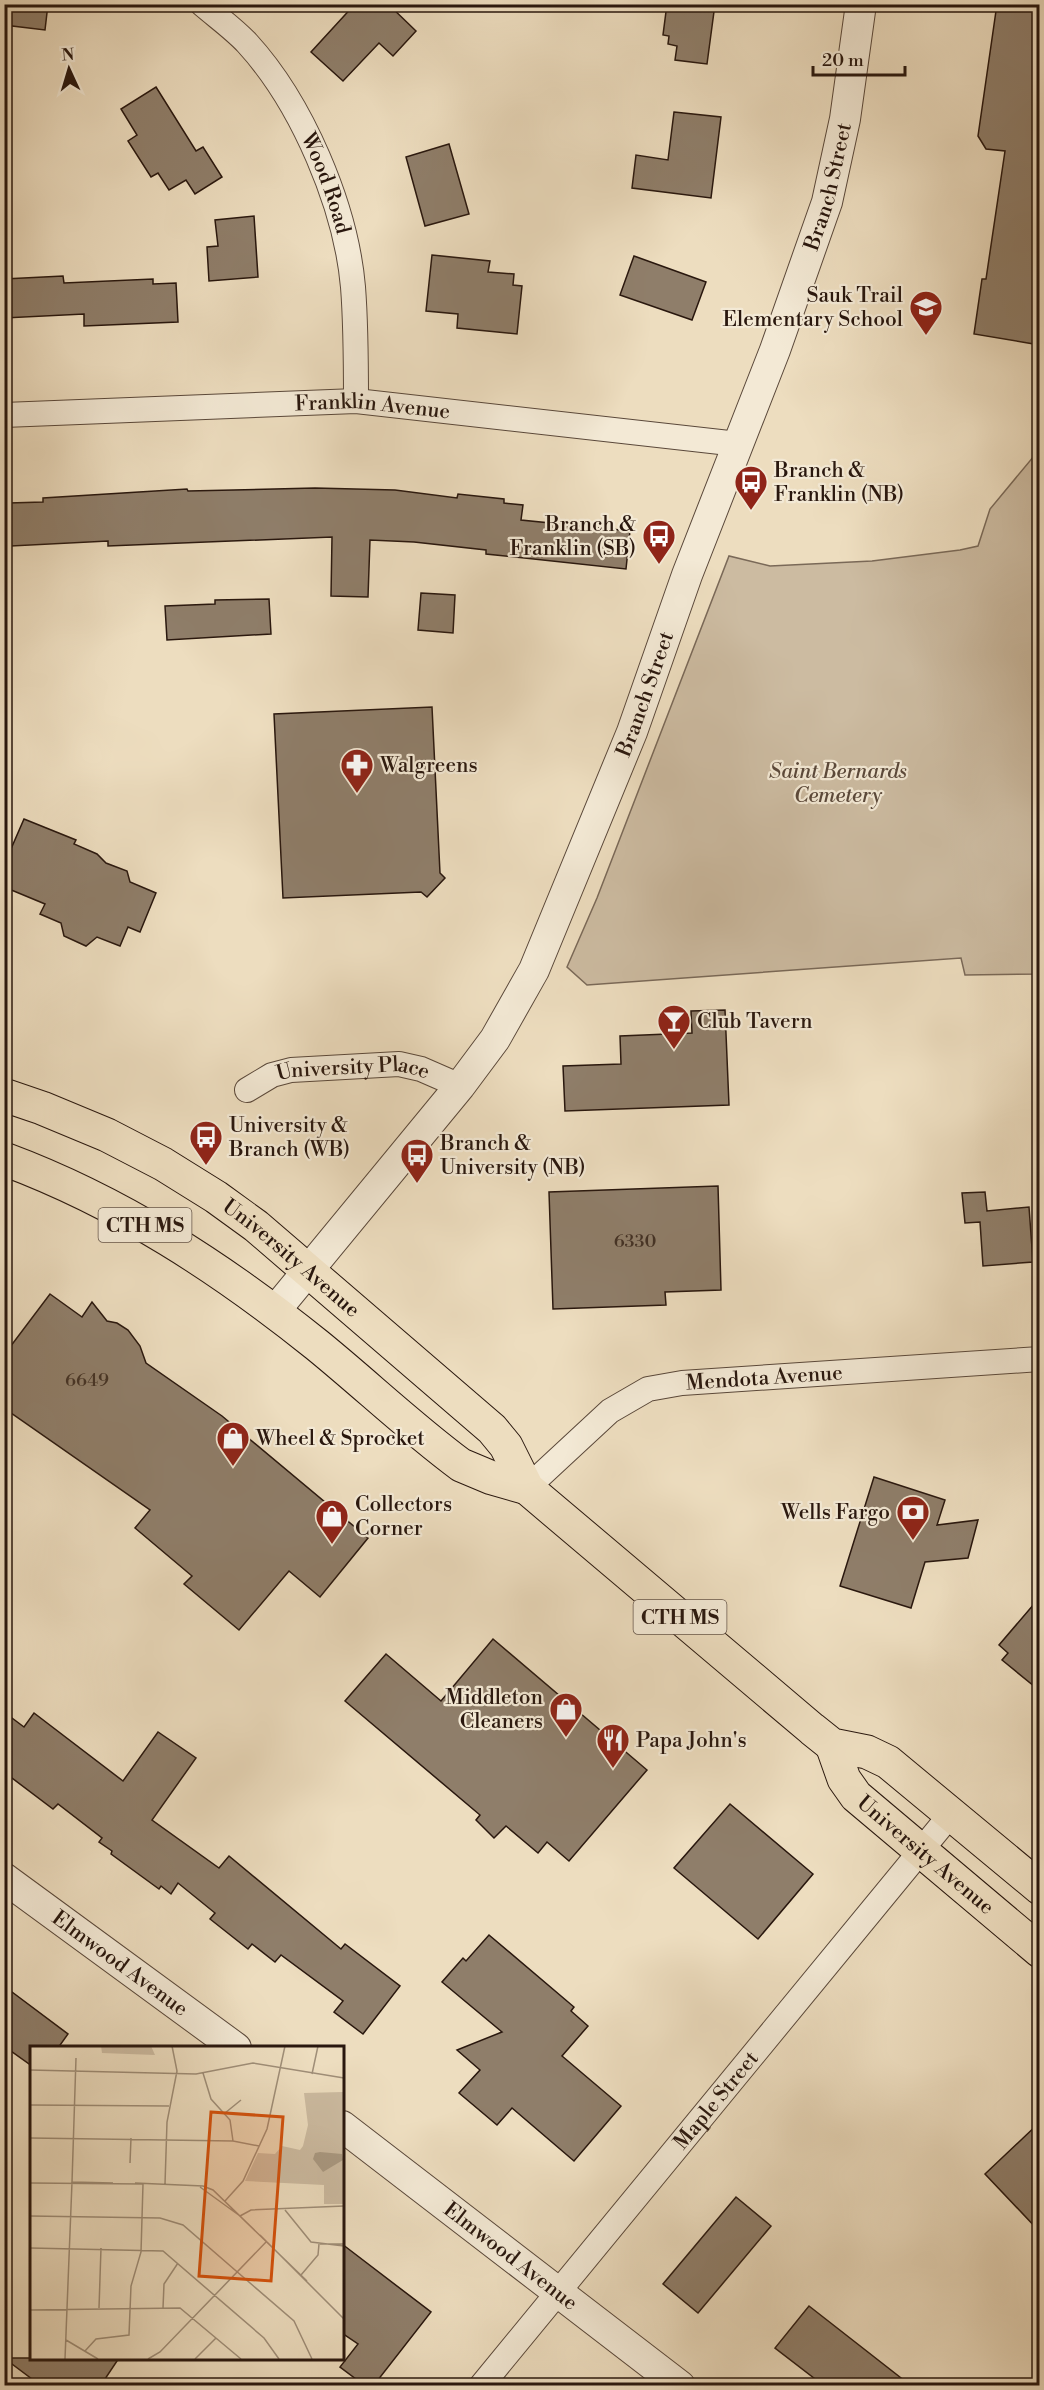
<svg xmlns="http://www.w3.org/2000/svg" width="1044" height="2390" viewBox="0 0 1044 2390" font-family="'Libre Bodoni',serif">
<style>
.green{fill:#ccbba1;stroke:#7a6958;stroke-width:1.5}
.building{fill:#8f7e6a;stroke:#29170e;stroke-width:1.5}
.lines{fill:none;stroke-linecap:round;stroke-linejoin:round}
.minor-casing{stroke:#5a483a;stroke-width:26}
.tertiary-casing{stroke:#5a483a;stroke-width:32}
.primary-casing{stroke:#29170e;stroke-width:35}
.minor{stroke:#f3e9d5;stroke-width:24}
.tertiary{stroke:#f3e9d5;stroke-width:30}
.primary{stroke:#edddbf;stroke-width:33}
.labels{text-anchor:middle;stroke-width:4.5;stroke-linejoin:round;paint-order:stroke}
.number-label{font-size:18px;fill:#423125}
.shield{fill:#f3e9d5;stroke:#66564a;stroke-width:1.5}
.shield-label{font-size:20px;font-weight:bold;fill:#29170e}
.street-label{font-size:21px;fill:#29170e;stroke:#f3e9d5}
.poi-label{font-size:21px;fill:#29170e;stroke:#f3e9d5;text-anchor:start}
.park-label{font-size:21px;font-style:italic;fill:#5a483a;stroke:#f3e9d5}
.inset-road{fill:none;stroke:#9f8e78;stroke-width:1.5}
.view{fill:#d5520c;fill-opacity:0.15;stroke:#d5520c;stroke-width:3}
.inset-edge{fill:none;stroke:#29170e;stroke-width:3}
</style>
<rect width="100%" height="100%" fill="#edddbf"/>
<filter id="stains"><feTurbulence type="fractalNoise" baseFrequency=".00333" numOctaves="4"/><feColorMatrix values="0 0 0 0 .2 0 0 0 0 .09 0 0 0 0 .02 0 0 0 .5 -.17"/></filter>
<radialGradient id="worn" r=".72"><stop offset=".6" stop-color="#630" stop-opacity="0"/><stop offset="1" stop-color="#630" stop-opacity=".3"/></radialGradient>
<polygon class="green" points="1039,450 1039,974 965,975 961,958 587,985 567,967 597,898 729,556 770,566 872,561 960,550 978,546 990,509"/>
<g class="building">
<polygon points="4,4 48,4 45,30 4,25"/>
<polygon points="355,4 388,4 416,31 393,56 379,43 343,81 311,52"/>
<polygon points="667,4 715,4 707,64 675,60 677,46 668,44 669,36 663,35"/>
<polygon points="997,4 1040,4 1040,345 974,334 982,279 986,279 1005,151 986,149 978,136"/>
<polygon points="156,87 196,151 203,147 222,177 195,194 186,180 169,190 158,173 151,177 128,141 137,135 121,109"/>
<polygon points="674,112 721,117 711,198 632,188 636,155 668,160"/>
<polygon points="449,144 469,214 425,226 406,157"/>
<polygon points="254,216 258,277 209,281 207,247 218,246 215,220"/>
<polygon points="432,255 490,261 488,272 514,274 513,285 522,286 517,334 457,328 458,314 426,311"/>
<polygon points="634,256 706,282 692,320 620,295"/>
<polygon points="63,276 64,283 153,279 153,284 176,283 178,322 84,326 84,314 4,318 4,279"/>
<polygon points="315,488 395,490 457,498 458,494 504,499 504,503 523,505 521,520 630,531 626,569 486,554 486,550 414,542 370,540 368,597 331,596 332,537 108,546 108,541 11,546 9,503 43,502 43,498 187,489 188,491"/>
<polygon points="421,593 455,595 453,633 418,630"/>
<polygon points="269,599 271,634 167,640 165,606 215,604 215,600"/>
<polygon points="432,707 440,873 445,878 427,897 421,892 283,898 274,714"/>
<polygon points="24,819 76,840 74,844 97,854 106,863 127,871 130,882 156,893 140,932 128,927 120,946 97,937 86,946 64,936 61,923 40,914 45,904 4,887 4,865"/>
<polygon points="725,1010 729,1105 565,1111 563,1066 621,1064 620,1036 692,1033 691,1011"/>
<polygon points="718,1186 721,1290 665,1292 666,1305 553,1309 549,1192"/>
<polygon points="985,1192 987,1211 1029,1207 1033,1262 983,1266 980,1222 965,1223 962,1193"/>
<polygon points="50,1294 82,1317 92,1302 107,1321 117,1323 128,1330 140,1346 146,1363 222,1416 368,1538 320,1597 289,1571 239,1630 184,1584 192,1576 135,1528 150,1510 4,1408 4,1355"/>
<polygon points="874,1477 945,1500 937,1525 978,1520 968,1558 925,1562 911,1608 840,1586"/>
<polygon points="1040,1597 1040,1691 1002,1660 1008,1653 999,1645"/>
<polygon points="493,1639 647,1770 569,1861 547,1842 538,1853 506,1826 494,1838 476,1820 480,1815 345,1701 386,1654 441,1701"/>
<polygon points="4,1712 24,1727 34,1713 123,1781 158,1732 196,1758 152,1820 219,1868 229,1856 341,1949 345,1944 400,1986 363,2034 334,2012 343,2001 281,1955 275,1962 252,1944 248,1949 210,1919 215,1913 178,1883 171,1894 161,1886 159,1889 111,1854 112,1851 99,1842 102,1838 58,1804 53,1809 4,1772"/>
<polygon points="730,1804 813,1874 758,1939 674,1868"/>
<polygon points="489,1935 574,2007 571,2011 588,2026 562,2056 621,2106 574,2161 512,2108 497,2125 459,2093 480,2070 457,2050 502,2032 442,1982 463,1958 466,1961"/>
<polygon points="4,1986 68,2034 58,2048 32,2048 32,2066 4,2046"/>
<polygon points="1040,2122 1040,2232 985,2174"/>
<polygon points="736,2197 771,2226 698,2313 663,2284"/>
<polygon points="342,2244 431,2312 374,2385 364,2385 340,2367 358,2344 342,2333"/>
<polygon points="809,2306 910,2385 823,2385 775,2348"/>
<polygon points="4,2358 119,2358 101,2385 40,2385"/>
</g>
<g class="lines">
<defs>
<g id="minor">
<path id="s1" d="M202,4C217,17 234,29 247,43C302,103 346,206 353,287C356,325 356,363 356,401"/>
<path id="s2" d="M4,415L356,401L738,444"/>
<path id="s3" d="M247,1090L272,1075L291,1070L399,1064L421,1069L460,1086"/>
<path id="s4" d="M527,1488L610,1411L648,1389L682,1383L1040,1359"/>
<path id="s5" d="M481,2386L951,1814"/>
</g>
<g id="tertiary">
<path id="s6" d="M274,1312L460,1086L495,1039L534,970L632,732L687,575L775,350L827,202L845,119L861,4"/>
<path id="s7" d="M4,1878L236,2048"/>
<path id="s8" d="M342,2126L680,2386"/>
</g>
<g id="primary">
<path id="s9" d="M4,1095L42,1108L107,1135L163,1164L216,1197L256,1226L492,1429L506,1446L527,1488L812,1729L832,1745L867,1752L888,1762L1040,1888"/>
<path d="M4,1159C120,1202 221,1268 317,1345C365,1384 411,1428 461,1465L492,1478L527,1488"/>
<path id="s10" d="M832,1745L844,1779L856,1796L1040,1951"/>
</g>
</defs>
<use href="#minor" class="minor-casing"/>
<use href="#tertiary" class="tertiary-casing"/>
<use href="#primary" class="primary-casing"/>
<use href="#minor" class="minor"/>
<use href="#tertiary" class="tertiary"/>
<use href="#primary" class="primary"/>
</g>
<defs>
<symbol id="school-pin" viewBox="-11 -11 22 30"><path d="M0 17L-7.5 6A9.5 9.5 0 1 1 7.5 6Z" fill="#8f2418" stroke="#f3e9d5"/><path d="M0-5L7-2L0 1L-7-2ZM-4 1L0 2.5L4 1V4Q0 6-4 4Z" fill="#fff"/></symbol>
<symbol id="bus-pin" viewBox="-11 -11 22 30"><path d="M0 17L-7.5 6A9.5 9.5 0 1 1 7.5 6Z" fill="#8f2418" stroke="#f3e9d5"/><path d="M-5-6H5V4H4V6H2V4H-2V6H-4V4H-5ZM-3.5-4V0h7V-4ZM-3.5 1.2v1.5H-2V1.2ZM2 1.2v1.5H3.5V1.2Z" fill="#fff"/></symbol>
<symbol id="pharmacy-pin" viewBox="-11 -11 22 30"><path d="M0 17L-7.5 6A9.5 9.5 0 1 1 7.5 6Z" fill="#8f2418" stroke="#f3e9d5"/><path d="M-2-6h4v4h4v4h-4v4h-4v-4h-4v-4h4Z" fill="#fff"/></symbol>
<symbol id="bar-pin" viewBox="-11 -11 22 30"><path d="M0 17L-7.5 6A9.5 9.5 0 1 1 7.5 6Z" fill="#8f2418" stroke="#f3e9d5"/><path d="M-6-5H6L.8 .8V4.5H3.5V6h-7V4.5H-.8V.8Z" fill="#fff"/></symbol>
<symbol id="shop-pin" viewBox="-11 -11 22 30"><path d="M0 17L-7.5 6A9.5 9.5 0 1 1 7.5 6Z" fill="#8f2418" stroke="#f3e9d5"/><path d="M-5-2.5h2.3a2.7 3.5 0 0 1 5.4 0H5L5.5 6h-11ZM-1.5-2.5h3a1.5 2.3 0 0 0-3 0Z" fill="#fff"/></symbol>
<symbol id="bank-pin" viewBox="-11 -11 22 30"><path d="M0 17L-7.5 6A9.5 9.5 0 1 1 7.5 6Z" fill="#8f2418" stroke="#f3e9d5"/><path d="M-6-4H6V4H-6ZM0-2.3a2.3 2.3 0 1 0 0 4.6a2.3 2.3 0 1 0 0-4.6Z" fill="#fff"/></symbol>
<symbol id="restaurant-pin" viewBox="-11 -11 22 30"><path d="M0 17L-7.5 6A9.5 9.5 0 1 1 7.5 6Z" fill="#8f2418" stroke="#f3e9d5"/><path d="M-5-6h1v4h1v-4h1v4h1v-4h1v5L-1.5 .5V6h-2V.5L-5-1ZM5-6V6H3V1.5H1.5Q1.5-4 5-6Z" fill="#fff"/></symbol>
</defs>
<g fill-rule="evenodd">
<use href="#school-pin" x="907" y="288" width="38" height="52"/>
<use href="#bus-pin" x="732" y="463" width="38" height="52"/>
<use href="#bus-pin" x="640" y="517" width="38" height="52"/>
<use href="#pharmacy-pin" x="338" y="746" width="38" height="52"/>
<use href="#bar-pin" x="655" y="1002" width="38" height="52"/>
<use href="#bus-pin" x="187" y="1118" width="38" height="52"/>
<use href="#bus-pin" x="398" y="1136" width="38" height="52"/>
<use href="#shop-pin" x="214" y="1419" width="38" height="52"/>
<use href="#bank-pin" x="894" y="1493" width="38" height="52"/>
<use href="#shop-pin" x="313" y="1497" width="38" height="52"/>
<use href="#shop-pin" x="547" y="1690" width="38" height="52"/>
<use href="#restaurant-pin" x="594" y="1721" width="38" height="52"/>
</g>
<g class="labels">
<g class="number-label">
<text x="635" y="1247">6330</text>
<text x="87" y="1386">6649</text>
</g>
<g class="shield">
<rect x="98.5" y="1208" width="93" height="34" rx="4.5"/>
<rect x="633.5" y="1600" width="93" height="34" rx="4.5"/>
</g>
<g class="shield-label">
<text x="145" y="1232">CTH MS</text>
<text x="680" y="1624">CTH MS</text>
</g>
<g class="street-label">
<text dy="7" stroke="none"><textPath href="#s1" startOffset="222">Wood Road</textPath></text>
<text dy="7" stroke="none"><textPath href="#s6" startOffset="1268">Branch Street</textPath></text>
<text dy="7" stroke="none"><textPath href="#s2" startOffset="369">Franklin Avenue</textPath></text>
<text dy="7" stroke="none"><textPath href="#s6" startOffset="728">Branch Street</textPath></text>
<text dy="7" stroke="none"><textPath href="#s3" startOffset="111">University Place</textPath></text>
<text dy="7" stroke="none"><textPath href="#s9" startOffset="333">University Avenue</textPath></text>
<text dy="7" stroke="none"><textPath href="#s4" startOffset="274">Mendota Avenue</textPath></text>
<text dy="7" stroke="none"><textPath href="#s10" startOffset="148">University Avenue</textPath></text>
<text dy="7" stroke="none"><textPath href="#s7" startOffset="144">Elmwood Avenue</textPath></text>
<text dy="7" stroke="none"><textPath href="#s5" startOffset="370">Maple Street</textPath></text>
<text dy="7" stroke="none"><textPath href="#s8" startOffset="213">Elmwood Avenue</textPath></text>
</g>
<g class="poi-label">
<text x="903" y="302" text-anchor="end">Sauk Trail<tspan x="903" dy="24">Elementary School</tspan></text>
<text x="774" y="477">Branch &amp;<tspan x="774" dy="24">Franklin (NB)</tspan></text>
<text x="636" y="531" text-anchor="end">Branch &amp;<tspan x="636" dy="24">Franklin (SB)</tspan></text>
<text x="380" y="772">Walgreens</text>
<text x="697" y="1028">Club Tavern</text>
<text x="229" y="1132">University &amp;<tspan x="229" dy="24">Branch (WB)</tspan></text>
<text x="440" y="1150">Branch &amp;<tspan x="440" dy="24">University (NB)</tspan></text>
<text x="256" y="1445">Wheel &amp; Sprocket</text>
<text x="355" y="1511">Collectors<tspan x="355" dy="24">Corner</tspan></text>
<text x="890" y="1519" text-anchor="end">Wells Fargo</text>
<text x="543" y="1704" text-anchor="end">Middleton<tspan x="543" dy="24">Cleaners</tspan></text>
<text x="636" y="1747">Papa John's</text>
</g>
<g class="park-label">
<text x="838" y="778">Saint Bernards<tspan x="838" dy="24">Cemetery</tspan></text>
</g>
</g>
<g transform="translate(30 2046)">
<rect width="314" height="314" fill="#edddbf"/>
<path d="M71,0H121L125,9L72,7ZM313,46V158H294V139L215,135L228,107L245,108L252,100L270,104L273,100L278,79L274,47Z" fill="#ccbba1"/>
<path d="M290,106L312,108L313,114L293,126L283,113L285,107Z" fill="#aa9a83"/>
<path class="inset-road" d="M0,24L166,28L223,17L314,32M173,27L181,53L200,74L203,95M282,28L288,0M0,59L139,60M195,67L211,54M0,92L203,95L229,100M100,117L101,92M42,136L46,12M42,136L83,137M0,137L113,138M105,137L173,140L183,144L277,235M135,138L137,76L147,25L142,0M170,141L210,170M195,155L213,135L237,83L255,0M255,164L281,196L314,200M0,170L130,172L153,179L264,275L282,313M210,170L221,164L314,160M230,189L314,273M290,198H314M0,202L133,205L234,292L249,313M271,229L288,209L289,198M69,262L71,202M133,262L134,238L148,217M0,264L150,262L211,313M36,294L68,313M55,305L66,293L99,289L101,240L111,206L113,138M35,313L42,136M118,313L130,306L237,195M165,313L186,292"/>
<path class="view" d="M181,66L253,71L241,235L169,230Z"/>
<rect width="314" height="314" class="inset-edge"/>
</g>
<rect width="1044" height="2390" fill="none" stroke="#edddbf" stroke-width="24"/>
<rect x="6" y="6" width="1032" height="2378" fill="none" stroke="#29170e" stroke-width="3"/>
<rect x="12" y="12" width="1020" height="2366" fill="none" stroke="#29170e" stroke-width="1.5"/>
<g transform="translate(69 69) rotate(356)" stroke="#f3e9d5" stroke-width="4.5" paint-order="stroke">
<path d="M0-4.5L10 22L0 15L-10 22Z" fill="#29170e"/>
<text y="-9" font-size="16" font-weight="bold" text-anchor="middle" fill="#29170e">N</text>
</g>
<path d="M813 66v9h92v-9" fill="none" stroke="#29170e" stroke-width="3"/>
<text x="822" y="66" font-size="18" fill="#29170e" stroke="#f3e9d5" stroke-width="4.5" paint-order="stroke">20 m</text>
<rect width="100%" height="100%" filter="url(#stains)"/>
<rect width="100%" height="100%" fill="url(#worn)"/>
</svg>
